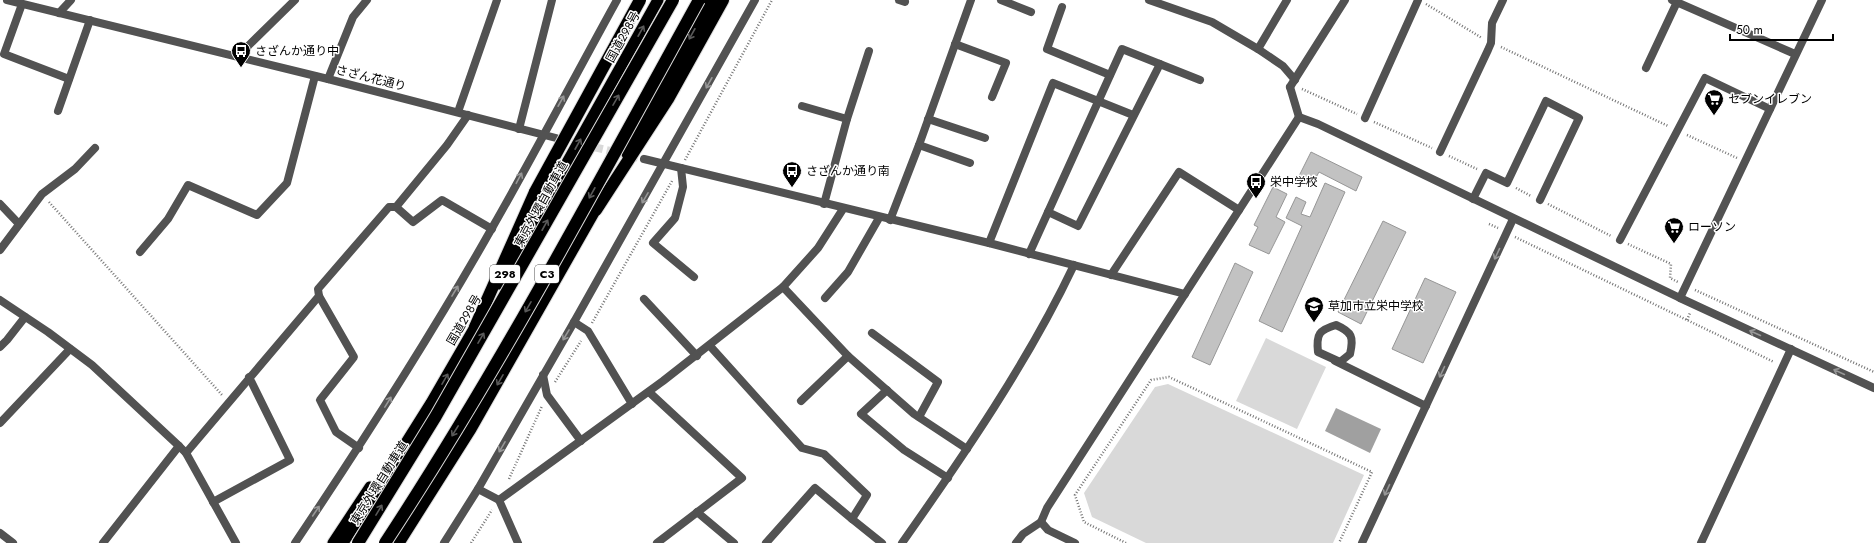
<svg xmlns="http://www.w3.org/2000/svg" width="1874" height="543" viewBox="0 0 1874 543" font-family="Jost,'Noto Sans JP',sans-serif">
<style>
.green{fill:#d9d9d9}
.water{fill:#a0a0a0}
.building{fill:#c2c2c2;stroke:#969696}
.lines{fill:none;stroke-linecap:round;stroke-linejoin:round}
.tertiary-tunnel{stroke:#d9d9d9;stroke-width:8;stroke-dasharray:8 4;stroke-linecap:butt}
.trunk-casing{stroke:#dbdbdb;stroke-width:13}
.motorway-casing{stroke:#dbdbdb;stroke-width:14}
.path{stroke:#747474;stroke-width:2.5;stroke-dasharray:1 2;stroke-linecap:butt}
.service{stroke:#525252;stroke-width:8}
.minor{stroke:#525252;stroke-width:8}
.tertiary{stroke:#525252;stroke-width:8}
.trunk{stroke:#000;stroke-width:11}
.motorway{stroke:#000;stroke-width:12}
.motorway-bridge-casing{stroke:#dbdbdb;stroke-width:14;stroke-linecap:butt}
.motorway-bridge{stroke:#000;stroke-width:12}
.oneway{stroke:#595959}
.oneway2{stroke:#979797}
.labels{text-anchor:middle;stroke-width:3;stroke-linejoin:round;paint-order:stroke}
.shield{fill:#fff;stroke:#4c4c4c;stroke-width:1}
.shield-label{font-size:11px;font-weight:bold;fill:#000}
.street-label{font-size:12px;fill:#000;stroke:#fff}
.poi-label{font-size:12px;fill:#000;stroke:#fff;text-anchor:start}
</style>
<rect width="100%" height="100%" fill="#fff"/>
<g class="green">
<polygon points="1266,338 1326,367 1297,429 1236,401"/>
<polygon points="1168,384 1364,475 1333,543 1146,543 1092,517 1084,493 1155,387"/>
</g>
<polygon class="water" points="1336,408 1381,429 1370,453 1325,431"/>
<g class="building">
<polygon points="1311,152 1362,177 1356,191 1319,172 1313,183 1299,176"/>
<polygon points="1325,183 1345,192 1282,332 1259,321 1302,226 1286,218 1296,197 1306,202 1301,214 1310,217"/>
<polygon points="1273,187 1287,194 1276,217 1285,222 1269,254 1249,245 1258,227 1254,225"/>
<polygon points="1383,221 1406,232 1361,324 1338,312"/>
<polygon points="1235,263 1253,272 1210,365 1192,357"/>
<polygon points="1425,278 1456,292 1423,363 1392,349"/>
</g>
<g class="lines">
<polyline class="tertiary-tunnel" points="560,139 644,159"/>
<defs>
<g id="trunk">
<polyline points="627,154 711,0"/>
<polyline points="499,284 658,0"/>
<polyline points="333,543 370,487"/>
<polyline points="343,543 431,403 479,320"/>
<polyline points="399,543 471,429 600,202"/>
</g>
<g id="motorway">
<polyline points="596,210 668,99 723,0"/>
<polyline points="475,327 535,192"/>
</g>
</defs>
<use href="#trunk" class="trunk-casing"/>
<use href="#motorway" class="motorway-casing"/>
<g class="path">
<polyline points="1426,4 1482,38"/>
<polyline points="1501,47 1668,126"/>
<polyline points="1302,89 1357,114"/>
<polyline points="1374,122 1432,148"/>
<polyline points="1687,135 1737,158"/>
<polyline points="1449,156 1477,169"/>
<polyline points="685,160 772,0"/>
<polyline points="1516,188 1531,196"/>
<polyline points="49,202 222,395"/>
<polyline points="1548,204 1611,236"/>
<polyline points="1489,224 1498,228"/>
<polyline points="1515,237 1774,362"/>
<polyline points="1628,244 1671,264 1670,278 1678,282"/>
<polyline points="1695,290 1874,372"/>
<polyline points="1687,320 1690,313"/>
<polyline points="592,323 672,181"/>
<polyline points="555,382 581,341"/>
<polyline points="509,479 542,406"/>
<polyline points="471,543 492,510"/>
<polyline points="1126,543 1084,522 1075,495 1151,380 1169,377 1372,472 1339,543"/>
</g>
<g class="service">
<polyline points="1001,0 1031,12"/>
<polyline points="1062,7 1047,49 1110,75"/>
<polyline points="955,44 1006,63 992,97"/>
<polyline points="1258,49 1287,0"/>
<polyline points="1290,87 1299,117"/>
<polyline points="802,106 847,119"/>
<polyline points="928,119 985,138"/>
<polyline points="919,145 970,163"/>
<polyline points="1440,152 1488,50 1491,43 1492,23 1503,0"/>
<polyline points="681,168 683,187 675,218 653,243 694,277"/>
<polyline points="1048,212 1078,226 1160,64"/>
<polyline points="989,243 1053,83 1133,115"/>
<polyline points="1111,275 1179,172 1239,210"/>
<polyline points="783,287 848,356 914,414 967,449"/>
<polyline points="825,298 848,272 879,218"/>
<polyline points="644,299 697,356"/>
<polyline points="574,322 588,331 632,404"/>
<path d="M1336,325C1352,332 1354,337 1350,354L1340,362L1318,352C1316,334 1319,330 1336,325Z"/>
<polyline points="872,333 938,382 919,417"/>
<polyline points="1335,361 1426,406"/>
<polyline points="543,375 547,395 581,441"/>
<polyline points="887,390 861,414 904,450 948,478"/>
<polyline points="801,401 848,356"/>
<polyline points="697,512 734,543"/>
<polyline points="766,543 815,488 852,519"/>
</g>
<g class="minor">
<polyline points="899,0 905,2"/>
<polyline points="1149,0 1212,22 1258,49 1283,66 1295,80"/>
<polyline points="1672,0 1795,54"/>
<polyline points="22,4 4,54 69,79"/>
<polyline points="59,13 71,0"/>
<polyline points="243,58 248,46 295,0"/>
<polyline points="1646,68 1677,2"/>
<polyline points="328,79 353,17 367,0"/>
<polyline points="1290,87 1345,0"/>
<polyline points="58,111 90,20"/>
<polyline points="458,112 497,0"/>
<polyline points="1365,118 1418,0"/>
<polyline points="519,129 552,0"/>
<polyline points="1473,199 1486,173 1507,183 1546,101 1579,118 1540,200"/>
<polyline points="0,204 19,224"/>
<polyline points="824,204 847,119 869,51"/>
<polyline points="396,207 413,222 442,200 492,229"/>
<polyline points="890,220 919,145 971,0"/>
<polyline points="1620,240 1705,78 1770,109"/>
<polyline points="0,250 42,194 75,169 95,148"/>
<polyline points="140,252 168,219 188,185 257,215 287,183 315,76"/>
<polyline points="1029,254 1122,49 1200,80"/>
<polyline points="319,296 354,357 320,400 336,432 359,448"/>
<polyline points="1680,298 1874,388"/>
<polyline points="0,300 48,332 92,365 179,446 186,453 236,543"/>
<polyline points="710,346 802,448 824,454 867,495 852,519 882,543"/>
<polyline points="0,347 7,340 25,317"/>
<polyline points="649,392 742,478 657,543"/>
<polyline points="0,423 70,349"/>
<polyline points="186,453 319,296 318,289 389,207 396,207 447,145 468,115"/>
<polyline points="478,489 499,500 663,381 783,287 818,248 843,209"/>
<polyline points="499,500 518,543"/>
<polyline points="213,502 290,460 249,377"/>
<polyline points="0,533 13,543"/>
<polyline points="103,543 179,446"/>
<path d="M295,543C364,440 431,336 492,228C535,153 575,76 617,0"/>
<polyline points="444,543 478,489 574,322 755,0"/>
<path d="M902,543C964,455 1028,362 1074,265"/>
<polyline points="1016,543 1023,534 1041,522 1048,530 1075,543"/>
<polyline points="1362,543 1513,219"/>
<polyline points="1701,543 1791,349"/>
</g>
<g class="tertiary">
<polyline points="7,0 328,79 556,138"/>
<polyline points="644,159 989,243 1185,294"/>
<polyline points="1041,522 1047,508 1299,117 1318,124 1680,298 1822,0"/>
</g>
<use href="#trunk" class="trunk"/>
<use href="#motorway" class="motorway"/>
<defs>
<g id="motorway-bridge">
<polyline points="535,192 640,0"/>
<polyline points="358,543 436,416 673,0"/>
<path d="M385,543C500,368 598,183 699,0"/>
</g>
</defs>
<use href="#motorway-bridge" class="motorway-bridge-casing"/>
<use href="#motorway-bridge" class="motorway-bridge"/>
</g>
<defs><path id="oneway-shaft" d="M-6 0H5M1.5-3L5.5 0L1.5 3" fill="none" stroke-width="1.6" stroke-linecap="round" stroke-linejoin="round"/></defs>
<g class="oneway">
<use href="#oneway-shaft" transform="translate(641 31) rotate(-61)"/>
<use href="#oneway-shaft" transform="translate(692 34) rotate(119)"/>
<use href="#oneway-shaft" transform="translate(616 100) rotate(-60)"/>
<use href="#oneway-shaft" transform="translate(578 144) rotate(-61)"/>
<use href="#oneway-shaft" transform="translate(592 193) rotate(119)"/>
<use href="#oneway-shaft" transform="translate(545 225) rotate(-61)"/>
<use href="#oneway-shaft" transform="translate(528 307) rotate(120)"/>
<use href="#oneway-shaft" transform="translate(481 338) rotate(-60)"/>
<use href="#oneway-shaft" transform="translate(445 379) rotate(-60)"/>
<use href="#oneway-shaft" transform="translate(500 380) rotate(120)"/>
<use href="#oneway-shaft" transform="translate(455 431) rotate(122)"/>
<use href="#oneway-shaft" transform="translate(379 510) rotate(-59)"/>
</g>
<g class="oneway2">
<use href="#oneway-shaft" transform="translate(709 83) rotate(119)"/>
<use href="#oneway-shaft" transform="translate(561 101) rotate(-61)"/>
<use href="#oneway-shaft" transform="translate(519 178) rotate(-62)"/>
<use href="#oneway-shaft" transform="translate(645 198) rotate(120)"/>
<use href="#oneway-shaft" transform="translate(1497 254) rotate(115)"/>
<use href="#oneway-shaft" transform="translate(455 291) rotate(-59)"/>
<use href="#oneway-shaft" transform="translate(1755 333) rotate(-156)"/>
<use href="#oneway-shaft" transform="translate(566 335) rotate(121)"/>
<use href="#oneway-shaft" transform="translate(1442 372) rotate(115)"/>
<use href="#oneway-shaft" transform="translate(1839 372) rotate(-155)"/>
<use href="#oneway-shaft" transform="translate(388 402) rotate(-58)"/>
<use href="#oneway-shaft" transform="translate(502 447) rotate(120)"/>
<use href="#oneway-shaft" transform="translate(1387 490) rotate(115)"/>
<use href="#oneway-shaft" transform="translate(316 511) rotate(-56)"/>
</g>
<defs>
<symbol id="bus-pin" viewBox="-11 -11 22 30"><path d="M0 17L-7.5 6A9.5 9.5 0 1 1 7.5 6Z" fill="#000" stroke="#fff"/><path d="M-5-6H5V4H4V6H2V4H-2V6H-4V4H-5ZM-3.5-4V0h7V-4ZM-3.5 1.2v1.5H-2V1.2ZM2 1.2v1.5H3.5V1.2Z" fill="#fff"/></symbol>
<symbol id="supermarket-pin" viewBox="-11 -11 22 30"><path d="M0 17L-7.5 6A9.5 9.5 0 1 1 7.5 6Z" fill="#000" stroke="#fff"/><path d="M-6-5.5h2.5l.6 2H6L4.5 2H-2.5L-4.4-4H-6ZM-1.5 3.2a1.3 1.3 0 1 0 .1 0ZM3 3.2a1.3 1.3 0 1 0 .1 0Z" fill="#fff"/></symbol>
<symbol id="school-pin" viewBox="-11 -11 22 30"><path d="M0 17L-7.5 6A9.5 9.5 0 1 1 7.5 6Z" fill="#000" stroke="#fff"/><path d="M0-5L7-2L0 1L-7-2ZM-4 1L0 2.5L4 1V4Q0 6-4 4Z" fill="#fff"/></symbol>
</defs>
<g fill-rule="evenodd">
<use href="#bus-pin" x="230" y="40" width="22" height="30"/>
<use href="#supermarket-pin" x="1703" y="88" width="22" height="30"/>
<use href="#bus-pin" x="781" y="160" width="22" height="30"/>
<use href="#bus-pin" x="1245" y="171" width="22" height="30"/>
<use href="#supermarket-pin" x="1663" y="216" width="22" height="30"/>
<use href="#school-pin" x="1303" y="295" width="22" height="30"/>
</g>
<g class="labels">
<g class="shield">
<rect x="490" y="265" width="30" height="18" rx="3"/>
<rect x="535" y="265" width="24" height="18" rx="3"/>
</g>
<g class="shield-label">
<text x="505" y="278">298</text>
<text x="547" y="278">C3</text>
</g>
<g class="street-label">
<text transform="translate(623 37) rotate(-61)" y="4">国道298号</text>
<text transform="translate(371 78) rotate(14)" y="4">さざん花通り</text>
<text transform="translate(541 204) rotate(-61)" y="4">東京外環自動車道</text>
<text transform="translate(464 320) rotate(-60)" y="4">国道298号</text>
<text transform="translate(379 483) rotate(-58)" y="4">東京外環自動車道</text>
</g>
<g class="poi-label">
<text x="255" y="55">さざんか通り中</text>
<text x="1728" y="103">セブンイレブン</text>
<text x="806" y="175">さざんか通り南</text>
<text x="1270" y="186">栄中学校</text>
<text x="1688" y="231">ローソン</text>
<text x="1328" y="310">草加市立栄中学校</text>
</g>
</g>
<path d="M1730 34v6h103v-6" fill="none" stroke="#000000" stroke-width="2"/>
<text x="1736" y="34" font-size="12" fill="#000000" stroke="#ffffff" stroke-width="3" paint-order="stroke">50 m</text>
</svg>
